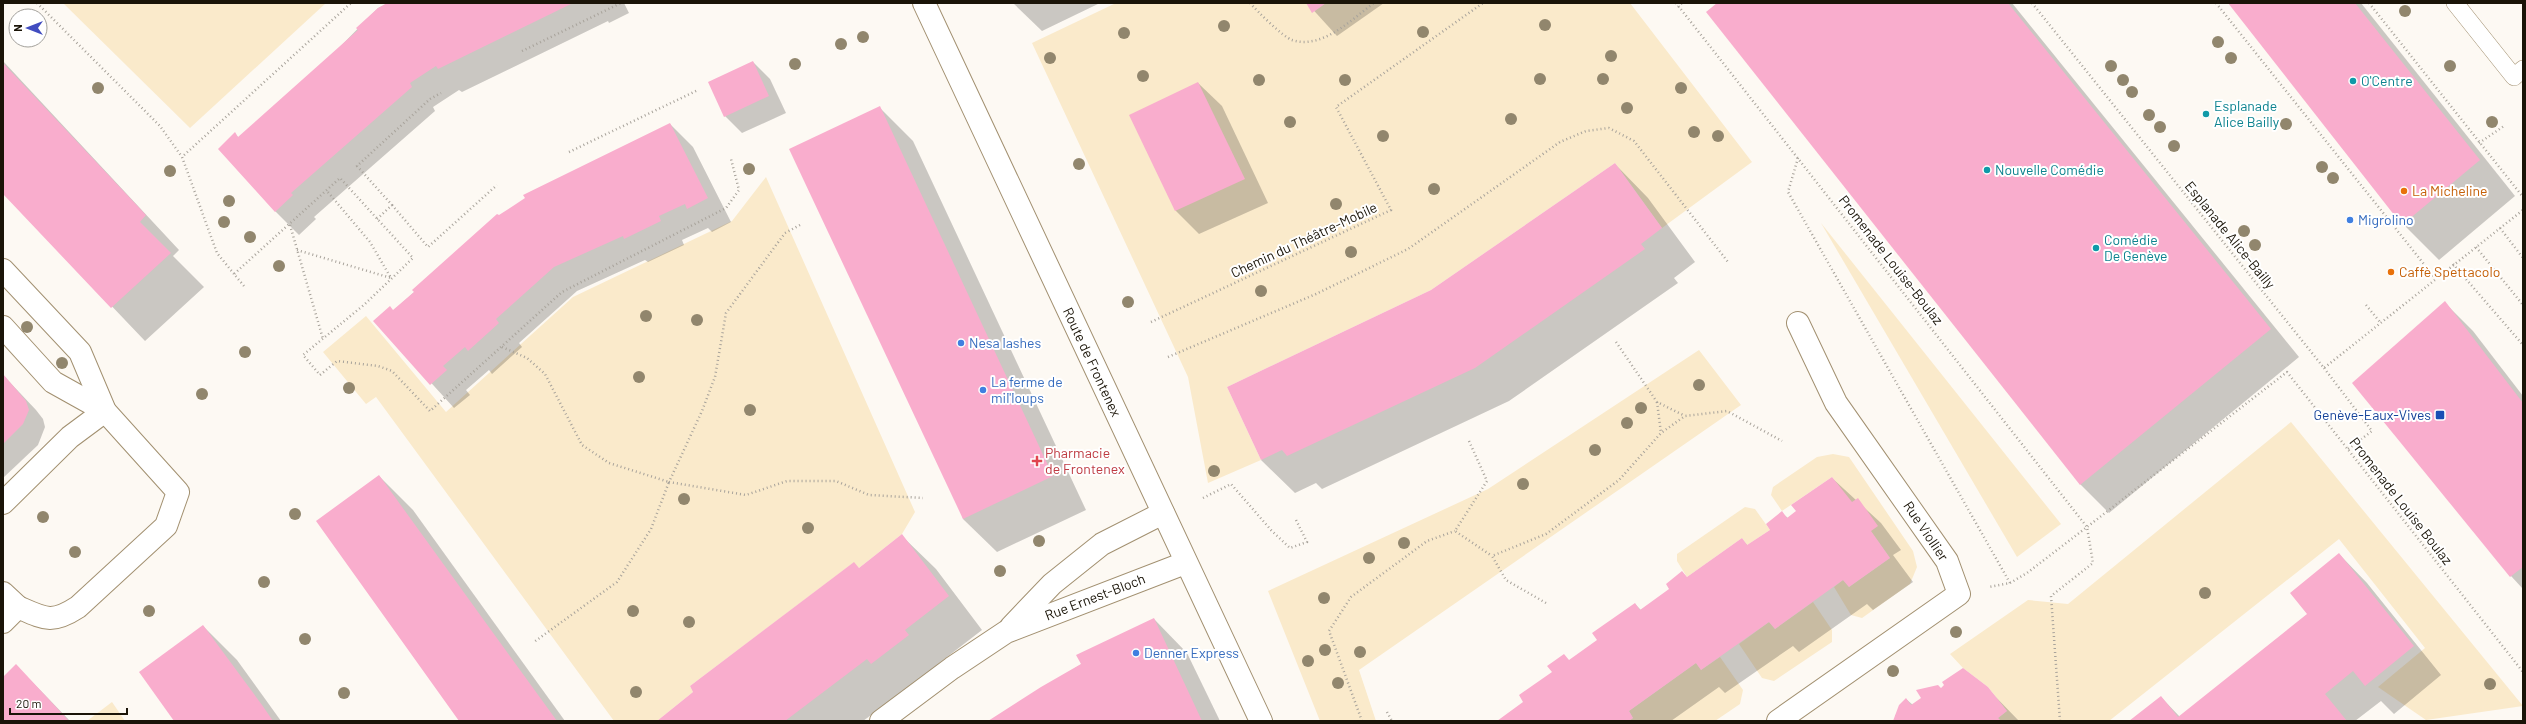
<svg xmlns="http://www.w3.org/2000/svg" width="2526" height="724" viewBox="0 0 2526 724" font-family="Barlow,sans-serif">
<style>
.green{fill:#faeacb}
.shadow{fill:#0003}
.building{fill:#f9adcd}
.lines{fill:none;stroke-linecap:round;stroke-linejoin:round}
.lane-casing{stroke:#a29070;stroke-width:18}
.street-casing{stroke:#a29070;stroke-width:24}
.secondary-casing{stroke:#a29070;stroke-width:24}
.path{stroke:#a8a39b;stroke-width:2.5;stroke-dasharray:1 3;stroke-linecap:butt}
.lane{stroke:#fff;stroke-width:17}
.street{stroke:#fff;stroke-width:22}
.secondary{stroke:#fff;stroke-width:22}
.tree{fill:#91866d}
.culture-dot{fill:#0f9aa8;stroke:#fff;stroke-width:1.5}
.food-dot{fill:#e8710a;stroke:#fff;stroke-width:1.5}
.shop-dot{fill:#3f7fe0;stroke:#fff;stroke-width:1.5}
.transit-dot{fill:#1a4fb4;stroke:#fff;stroke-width:1.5}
.health-dot{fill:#e0444e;stroke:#fff;stroke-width:1.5}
.labels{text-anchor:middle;stroke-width:4;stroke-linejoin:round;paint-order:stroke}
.culture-label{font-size:14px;fill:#0d838f;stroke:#fff;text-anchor:start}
.food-label{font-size:14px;fill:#c56008;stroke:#fff;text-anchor:start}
.shop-label{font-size:14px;fill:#366cbe;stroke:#fff;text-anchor:start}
.street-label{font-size:14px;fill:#1a1408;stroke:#fff}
.transit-label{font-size:14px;fill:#164399;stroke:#fff;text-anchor:end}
.health-label{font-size:14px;fill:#be3a42;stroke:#fff;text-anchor:start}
</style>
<rect width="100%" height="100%" fill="#fdf9f3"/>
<g class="green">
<polygon points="63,3 326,3 190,128"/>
<polygon points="1116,3 1306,3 1313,12 1326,3 1630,3 1752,162 1662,228 1615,163 1431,290 1227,387 1261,460 1208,483 1188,377 1032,43"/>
<polygon points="766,177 915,512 902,534 859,568 853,563 690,686 693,692 657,721 614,721 376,397 366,404 323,352 366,316 446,412 573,297 732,221"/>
<polygon points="1821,223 2061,524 2017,557"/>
<polygon points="1699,350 1741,405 1359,670 1376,721 1320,721 1268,591 1488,489"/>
<polygon points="2291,422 2523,706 2426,720 2378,687 2425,648 2339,539 2109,721 2001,721 1998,718 2007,711 1988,687 1963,668 1950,654 2028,600 2068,604"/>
<polygon points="1833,454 1849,457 1913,551 1917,567 1910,584 1862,618 1851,615 1834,587 1843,580 1849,587 1890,558 1832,477 1782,511 1771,495 1773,487 1817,457"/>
<polygon points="1745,507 1755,509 1770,530 1747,545 1742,538 1687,577 1677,561 1677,554"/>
<polygon points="1813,602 1832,630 1832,642 1774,681 1762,678 1739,644 1769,622 1775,629"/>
<polygon points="1720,657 1743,690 1740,704 1715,721 1629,721 1633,718 1629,711 1696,663 1701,670"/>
<polygon points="112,702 125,721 87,721"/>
</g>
<g class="shadow">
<polygon points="389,3 624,3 629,13 609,23 608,21 462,92 459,90 433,107 435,111 314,217 316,219 299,235 275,211 235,134 239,138 330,57 378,8"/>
<polygon points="1013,3 1100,3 1042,31"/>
<polygon points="1307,3 1384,3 1337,36"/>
<polygon points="1719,3 2012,3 2299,357 2109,513 2081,485 1708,12"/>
<polygon points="2229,3 2361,3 2515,196 2439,260 2403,224"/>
<polygon points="3,61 179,250 173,256 204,287 145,341 3,192"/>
<polygon points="753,62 770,79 786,113 742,133 725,116"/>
<polygon points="1198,83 1222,106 1268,203 1199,234 1176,211 1131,115"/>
<polygon points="879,107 913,141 1086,510 997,552 963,519"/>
<polygon points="670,124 693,147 731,222 712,232 708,228 682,240 684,245 648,262 645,260 577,291 519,343 522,347 492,374 489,370 466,390 470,395 454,408 375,321 393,311 498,217"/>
<polygon points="1615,164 1648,198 1695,262 1674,278 1678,283 1509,401 1322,489 1316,483 1295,493 1261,460 1431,291"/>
<polygon points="2445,303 2473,331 2523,396 2523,589 2511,576"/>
<polygon points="3,375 36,410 43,419 45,427 38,445 3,478"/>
<polygon points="379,476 413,510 565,721 460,721"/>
<polygon points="1832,478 1881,523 1901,550 1893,555 1913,582 1873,610 1867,604 1799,652 1793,646 1725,693 1719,687 1671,721 1499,721 1525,702 1570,661 1599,641 1635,604 1641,610 1742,539 1748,546 1771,530 1782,513 1788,518 1797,512"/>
<polygon points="902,536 936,569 982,630 938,664 942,669 901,693 863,721 658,721"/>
<polygon points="2339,554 2367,583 2441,675 2394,714 2381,701 2355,721 2130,721 2161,697 2180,717 2308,614"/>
<polygon points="1154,619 1187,653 1220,721 990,721"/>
<polygon points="203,626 237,660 281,721 175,721"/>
<polygon points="16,666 44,694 70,721 3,721 3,678"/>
<polygon points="1987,688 2019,721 1894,721 1897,720 1895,716 1906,699 1913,705 1941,689"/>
</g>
<g class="building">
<polygon points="387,3 573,3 438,69 436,66 410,83 412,87 291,193 293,195 275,212 218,149 235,132 238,137 358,30 356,28 378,8"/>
<polygon points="1306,3 1326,3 1312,13"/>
<polygon points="1717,3 2008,3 2271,329 2080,485 1706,12"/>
<polygon points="2228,3 2355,3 2480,160 2402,225"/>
<polygon points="753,61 769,96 724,117 708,82"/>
<polygon points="3,63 146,215 140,222 171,253 111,308 3,194"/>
<polygon points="1198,82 1245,179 1175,211 1129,115"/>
<polygon points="880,106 1053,476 963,519 789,149"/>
<polygon points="670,123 708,198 687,209 685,204 659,216 661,221 624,239 623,236 554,267 496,319 499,323 468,351 465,347 443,366 447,370 430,385 373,321 390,306 393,310 414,292 412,290 497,214 499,215 513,206 525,198 523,195"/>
<polygon points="1615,163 1662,228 1641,244 1645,249 1475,368 1287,456 1282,450 1261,460 1227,387 1431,290"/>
<polygon points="2445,301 2523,403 2523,567 2510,577 2352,383"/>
<polygon points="3,374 26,401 29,410 23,424 3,444"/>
<polygon points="379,475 491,630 557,721 459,721 316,521"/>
<polygon points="1832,477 1852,502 1858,498 1878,526 1871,531 1890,558 1849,587 1843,580 1775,629 1769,622 1701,670 1696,663 1629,711 1633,718 1629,721 1497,721 1523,702 1519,695 1552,672 1547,666 1564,654 1569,660 1597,640 1592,633 1635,603 1640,610 1669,589 1666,584 1682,571 1687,577 1742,538 1747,545 1770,530 1766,524 1782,511 1787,518 1796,511 1791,505"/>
<polygon points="902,534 949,596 905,630 909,635 871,664 867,659 785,721 657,721 693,692 690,686 854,562 859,568"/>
<polygon points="2339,553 2414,646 2365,686 2353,671 2325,694 2347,721 2129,721 2161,696 2178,717 2307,614 2290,593"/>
<polygon points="1154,618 1202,721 988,721 1041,687 1081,664 1076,655"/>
<polygon points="203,625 262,705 273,721 174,721 139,672"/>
<polygon points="16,664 69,721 3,721 3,677"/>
<polygon points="1963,668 1988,687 2007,711 1998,718 2001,721 1893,721 1899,705 1906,698 1911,705 1921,698 1916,690 1938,685 1941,688 1944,685 1942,682"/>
</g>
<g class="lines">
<defs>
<polyline id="lane" points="2455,3 2514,77 2523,69"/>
<g id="street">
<path d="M3,270L80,352L105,411L178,492L166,526L78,607C52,624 45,619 18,607L3,622"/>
<polyline points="3,327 53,382 105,411 70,437 3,503"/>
<polyline points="3,593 18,607"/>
<polyline points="1011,627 1052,584 1102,544 1163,513"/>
<polyline points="881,721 952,668 1006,632 1185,563"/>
<polyline points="1778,721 1959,594 1947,561 1836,403 1798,323"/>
</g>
<polyline id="secondary" points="924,3 1261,721"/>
</defs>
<use href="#lane" class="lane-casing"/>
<use href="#street" class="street-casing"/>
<use href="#secondary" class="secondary-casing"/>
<g class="path">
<polyline points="37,3 160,126 182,157"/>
<path d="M1250,3C1257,11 1283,37 1292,40C1322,50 1352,19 1374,3"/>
<polyline points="1676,3 2087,527 2093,563 2051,596 2060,721"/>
<polyline points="2032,3 2324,368 2523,210"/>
<polyline points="2216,3 2435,278"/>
<polyline points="2369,3 2523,197"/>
<polyline points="1678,7 1682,3"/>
<polyline points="522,51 621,3"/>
<polyline points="2479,143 2504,126"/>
<polyline points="569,152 698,90"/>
<polyline points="1798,158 1788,192 2010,583 1989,587"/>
<polyline points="392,205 428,247 497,185"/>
<polyline points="377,219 392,205 357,166 430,99 441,93"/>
<polyline points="290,225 323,339"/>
<polyline points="800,225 785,233 726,313 715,377 702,411 669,482 746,495 787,481 836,481 869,495 923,498"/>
<polyline points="2500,228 2523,258"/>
<polyline points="2476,247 2523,305"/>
<polyline points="297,250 391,278 370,242 327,191"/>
<polyline points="2453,264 2523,345"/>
<polyline points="234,274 217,253 182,157 351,3"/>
<polyline points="244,286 234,274 340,178 413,258 365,304 303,355 320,375 337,361 378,366 392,371 430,411 562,292 726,208 739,190 731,159"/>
<polyline points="2366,305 2380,322"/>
<polyline points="1151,322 1391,210 1336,107 1483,3"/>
<polyline points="1616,342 1657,402 1685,416"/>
<polyline points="502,347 527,358 545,374 582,445 609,463 669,482 651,529 617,582 534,642"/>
<polyline points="1168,357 1316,294 1408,249 1560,142 1586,131 1609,128 1634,141 1728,262"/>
<polyline points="2324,368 2372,431 2348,449"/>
<polyline points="1657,402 1661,433"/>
<polyline points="1469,441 1487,481 1455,531 1492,556"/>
<polyline points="1203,498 1231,484 1271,530 1290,548 1307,542 1296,520"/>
<polyline points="2010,583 2027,573 2087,527 2287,372 2523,672"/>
<polyline points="1546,603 1506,580 1492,556 1546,534 1619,480 1661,433 1685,416 1727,411 1782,441"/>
<polyline points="1387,712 1392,721"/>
<polyline points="1362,721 1329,631 1351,597 1427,541 1455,531"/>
</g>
<use href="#lane" class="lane"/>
<use href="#street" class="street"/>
<use href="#secondary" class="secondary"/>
</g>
<g class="tree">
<circle cx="2405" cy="11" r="6"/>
<circle cx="1545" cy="25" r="6"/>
<circle cx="1224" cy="26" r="6"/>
<circle cx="1423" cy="32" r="6"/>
<circle cx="1124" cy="33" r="6"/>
<circle cx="863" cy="37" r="6"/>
<circle cx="2218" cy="42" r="6"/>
<circle cx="841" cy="44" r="6"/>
<circle cx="1611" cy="56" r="6"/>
<circle cx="1050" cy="58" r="6"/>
<circle cx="2231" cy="58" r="6"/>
<circle cx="795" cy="64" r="6"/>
<circle cx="2111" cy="66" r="6"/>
<circle cx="2450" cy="66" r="6"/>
<circle cx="1143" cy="76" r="6"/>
<circle cx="1540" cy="79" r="6"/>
<circle cx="1603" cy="79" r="6"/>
<circle cx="1259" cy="80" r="6"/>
<circle cx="1345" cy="80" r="6"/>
<circle cx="2123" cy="80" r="6"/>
<circle cx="98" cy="88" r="6"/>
<circle cx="1681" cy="88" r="6"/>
<circle cx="2132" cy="92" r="6"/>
<circle cx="1627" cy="108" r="6"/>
<circle cx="2149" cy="115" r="6"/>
<circle cx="1511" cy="119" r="6"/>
<circle cx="1290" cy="122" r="6"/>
<circle cx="2492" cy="122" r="6"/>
<circle cx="2286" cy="124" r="6"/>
<circle cx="2160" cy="127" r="6"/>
<circle cx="1694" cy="132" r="6"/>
<circle cx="1383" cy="136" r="6"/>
<circle cx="1718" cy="136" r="6"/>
<circle cx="2174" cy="146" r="6"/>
<circle cx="1079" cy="164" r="6"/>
<circle cx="2322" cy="167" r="6"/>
<circle cx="749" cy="169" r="6"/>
<circle cx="170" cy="171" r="6"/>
<circle cx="2333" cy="178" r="6"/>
<circle cx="1434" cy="189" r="6"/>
<circle cx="229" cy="201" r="6"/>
<circle cx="1336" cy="204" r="6"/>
<circle cx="224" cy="222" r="6"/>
<circle cx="2244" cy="231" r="6"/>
<circle cx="250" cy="237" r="6"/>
<circle cx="2255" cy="245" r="6"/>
<circle cx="1351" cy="252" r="6"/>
<circle cx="279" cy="266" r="6"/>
<circle cx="1261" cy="291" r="6"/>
<circle cx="1128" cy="302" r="6"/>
<circle cx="646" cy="316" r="6"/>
<circle cx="697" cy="320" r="6"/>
<circle cx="27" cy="327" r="6"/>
<circle cx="245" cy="352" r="6"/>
<circle cx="62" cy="363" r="6"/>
<circle cx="639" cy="377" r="6"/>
<circle cx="1699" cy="385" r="6"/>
<circle cx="349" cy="388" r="6"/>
<circle cx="202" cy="394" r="6"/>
<circle cx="1641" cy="408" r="6"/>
<circle cx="750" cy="410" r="6"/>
<circle cx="1627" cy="423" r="6"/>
<circle cx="1595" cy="450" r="6"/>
<circle cx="1214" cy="471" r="6"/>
<circle cx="1523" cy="484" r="6"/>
<circle cx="684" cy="499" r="6"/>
<circle cx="295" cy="514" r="6"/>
<circle cx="43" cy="517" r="6"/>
<circle cx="808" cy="528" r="6"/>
<circle cx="1039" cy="541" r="6"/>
<circle cx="1404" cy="543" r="6"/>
<circle cx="75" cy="552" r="6"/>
<circle cx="1369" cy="558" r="6"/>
<circle cx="1000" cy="571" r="6"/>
<circle cx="264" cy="582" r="6"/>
<circle cx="2205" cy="593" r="6"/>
<circle cx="1324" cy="598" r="6"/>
<circle cx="149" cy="611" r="6"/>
<circle cx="633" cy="611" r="6"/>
<circle cx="689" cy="622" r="6"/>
<circle cx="1956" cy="632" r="6"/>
<circle cx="305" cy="639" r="6"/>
<circle cx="1325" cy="650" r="6"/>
<circle cx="1360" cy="652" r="6"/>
<circle cx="1308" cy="661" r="6"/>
<circle cx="1893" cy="671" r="6"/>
<circle cx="1338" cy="683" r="6"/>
<circle cx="2490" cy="684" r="6"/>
<circle cx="636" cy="692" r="6"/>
<circle cx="344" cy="693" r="6"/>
</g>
<g class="culture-dot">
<circle cx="2353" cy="81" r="4"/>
<circle cx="2206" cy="114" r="4"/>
<circle cx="1987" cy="170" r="4"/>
<circle cx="2096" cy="248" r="4"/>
</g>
<g class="food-dot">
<circle cx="2404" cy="191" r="4"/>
<circle cx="2391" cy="272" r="4"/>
</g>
<g class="shop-dot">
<circle cx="2350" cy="220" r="4"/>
<circle cx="961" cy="343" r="4"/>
<circle cx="983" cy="390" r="4"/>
<circle cx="1136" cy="653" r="4"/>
</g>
<rect class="transit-dot" x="2435" y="410" width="10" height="10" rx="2"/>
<path class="health-dot" d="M1035 455h4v4h4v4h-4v4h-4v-4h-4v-4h4z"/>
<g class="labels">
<g class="culture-label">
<text x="2361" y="86">O'Centre</text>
<text x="2214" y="111">Esplanade<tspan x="2214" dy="16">Alice Bailly</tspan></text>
<text x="1995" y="175">Nouvelle Comédie</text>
<text x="2104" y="245">Comédie<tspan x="2104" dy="16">De Genève</tspan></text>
</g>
<g class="food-label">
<text x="2412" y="196">La Micheline</text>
<text x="2399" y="277">Caffè Spettacolo</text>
</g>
<g class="shop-label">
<text x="2358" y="225">Migrolino</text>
<text x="969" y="348">Nesa lashes</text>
<text x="991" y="387">La ferme de<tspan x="991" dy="16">mil'loups</tspan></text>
<text x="1144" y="658">Denner Express</text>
</g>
<g class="street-label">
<text transform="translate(2230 235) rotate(51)" y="5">Esplanade Alice-Bailly</text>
<text transform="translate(1304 240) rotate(-25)" y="5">Chemin du Théâtre-Mobile</text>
<text transform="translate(1891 260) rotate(52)" y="5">Promenade Louise-Boulaz</text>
<text transform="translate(1092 362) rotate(65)" y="5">Route de Frontenex</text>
<text transform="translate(2401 501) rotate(52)" y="5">Promenade Louise Boulaz</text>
<text transform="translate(1926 531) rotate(56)" y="5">Rue Viollier</text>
<text transform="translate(1095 597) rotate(-21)" y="5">Rue Ernest-Bloch</text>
</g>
<g class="transit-label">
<text x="2431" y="420">Genève-Eaux-Vives</text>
</g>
<g class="health-label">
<text x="1045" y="458">Pharmacie<tspan x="1045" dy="16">de Frontenex</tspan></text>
</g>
</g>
<rect width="2526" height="724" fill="none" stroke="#1a1408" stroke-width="8"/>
<g transform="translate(28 28) rotate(270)"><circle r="19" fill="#ffffff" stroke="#a3a19c"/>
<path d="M0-3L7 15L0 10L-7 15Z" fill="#414cc0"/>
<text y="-6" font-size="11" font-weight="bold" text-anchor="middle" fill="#1a1408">N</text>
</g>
<path d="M10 708v6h117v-6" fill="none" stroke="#1a1408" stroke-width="2"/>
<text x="16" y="708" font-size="12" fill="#1a1408" stroke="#ffffff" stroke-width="3" paint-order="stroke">20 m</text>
</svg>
